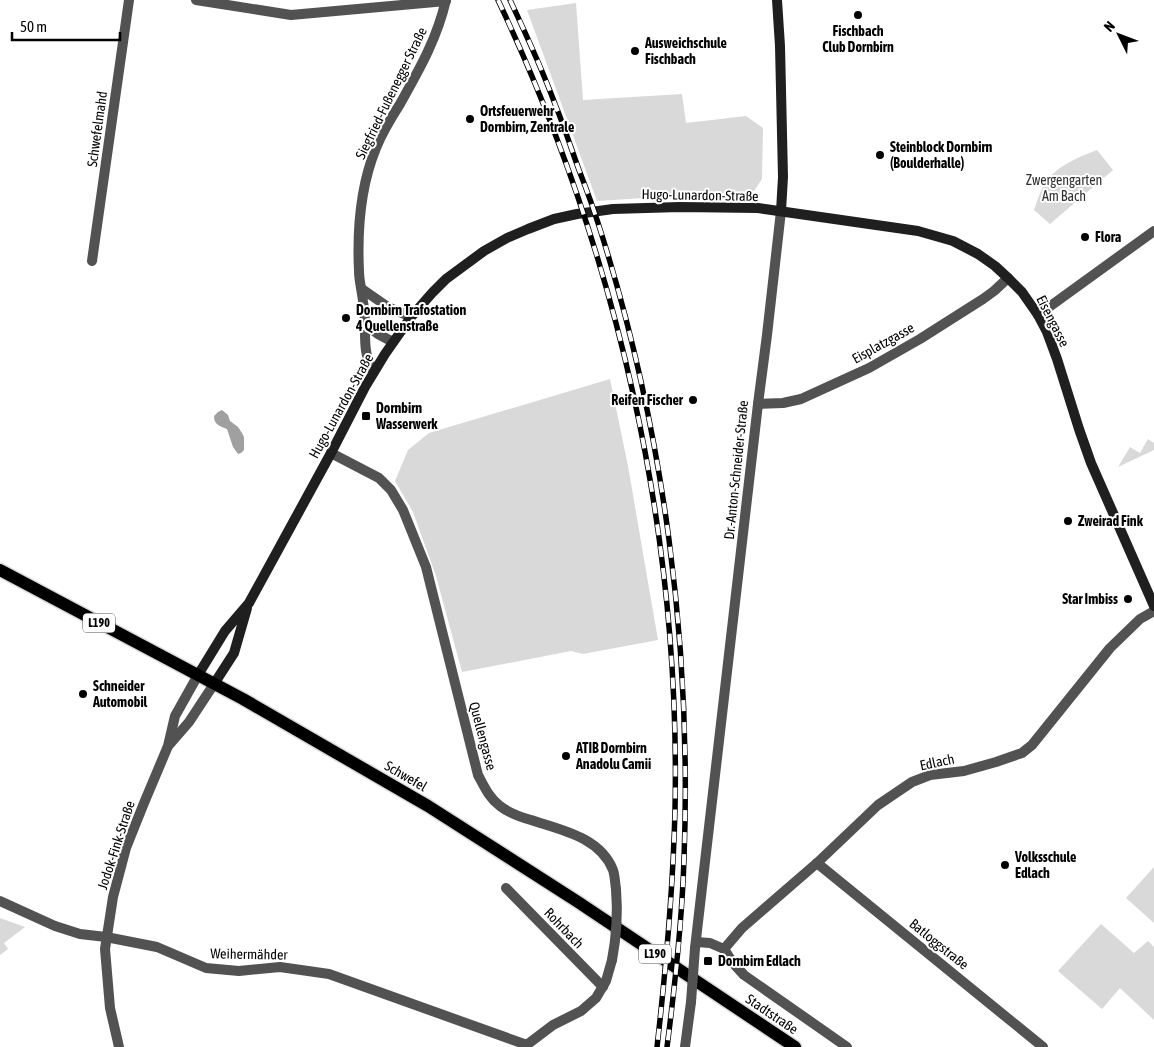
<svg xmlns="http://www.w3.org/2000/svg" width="1154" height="1047" viewBox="0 0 1154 1047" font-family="'Asap Condensed',sans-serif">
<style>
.green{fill:#d9d9d9}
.water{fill:#a0a0a0}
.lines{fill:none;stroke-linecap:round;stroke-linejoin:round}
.primary-casing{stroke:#dbdbdb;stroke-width:15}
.street{stroke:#525252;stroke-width:10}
.secondary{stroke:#1f1f1f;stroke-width:10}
.primary{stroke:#000;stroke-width:12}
.rail-casing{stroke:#000;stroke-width:5.5}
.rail{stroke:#fff;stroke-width:4;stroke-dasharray:11;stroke-linecap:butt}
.street-bridge{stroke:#525252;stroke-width:10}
.poi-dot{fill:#000;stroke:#fff;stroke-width:2}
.labels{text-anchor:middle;stroke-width:4;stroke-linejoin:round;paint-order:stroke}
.shield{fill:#fff;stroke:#4c4c4c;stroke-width:1}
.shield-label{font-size:12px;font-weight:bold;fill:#000}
.poi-label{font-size:14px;font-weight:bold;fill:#000;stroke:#fff;text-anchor:start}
.street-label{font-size:14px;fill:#000;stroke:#fff}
.park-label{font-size:14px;fill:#303030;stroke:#fff}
</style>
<rect width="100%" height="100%" fill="#fff"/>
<g class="green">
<polygon points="576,3 583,100 682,94 686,123 746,116 763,128 762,179 754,191 597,201 527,10"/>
<path d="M1097,150L1113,170L1050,224L1034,210C1037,202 1039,194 1043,187C1053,167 1077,158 1097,150Z"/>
<polygon points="610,379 628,466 658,640 583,654 571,651 462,672 436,576 413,512 395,481 408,450 429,433"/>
<polygon points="1148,439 1154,443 1154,450 1118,467 1130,447 1140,453"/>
<polygon points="1154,867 1154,923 1126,898"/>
<polygon points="0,918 25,927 4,943 8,949 0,955"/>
<polygon points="1101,924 1134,953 1148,941 1154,947 1154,1020 1120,988 1102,1009 1058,971"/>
</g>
<path class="water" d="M222,410L228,415L230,421L238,427L242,433L244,437V450L241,453L238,454L233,447L227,429C220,426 214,425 214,416L218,412Z"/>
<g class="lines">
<defs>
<polyline id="primary" points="0,570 243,699 428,806 578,902 795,1047"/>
</defs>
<use href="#primary" class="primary-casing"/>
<g class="street">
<polyline points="196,0 291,15 446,1"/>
<polyline points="92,261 129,0"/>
<polyline points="362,289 388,307 411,317"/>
<polyline points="1038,315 1154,231"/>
<polyline points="365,324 378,334 393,342"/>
<path d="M374,372C364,356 365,342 365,324C365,317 364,309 363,301C362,291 359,281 359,271C357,229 360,187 376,148C382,133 391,118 400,104C419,70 437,39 446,0"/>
<polyline points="758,404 783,403 801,399 869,368 920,339 983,299 994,291 1008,278"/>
<path d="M331,453L379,478L391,490L403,510L426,567L478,775C484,786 489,798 500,806C509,813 520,817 531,820C561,830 600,837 613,870C615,876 615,883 616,889"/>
<polyline points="169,745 189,722 214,684"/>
<polyline points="817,863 1043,1047"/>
<polyline points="506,888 603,987"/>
<polyline points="0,901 55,926 80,934 106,937 157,947 206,968 239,971 280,967 329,974 527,1045"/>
<polyline points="696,942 710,943 724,949 733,963 744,975 847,1047"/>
<polyline points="695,948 758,404 767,335 781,211"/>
<polyline points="724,949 742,928 817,863 878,805 912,782 930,775 964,771 996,762 1022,753 1032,745 1110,648 1140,619 1154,611"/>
<polyline points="119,1047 110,1008 105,949 113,897 126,848 144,803 168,746 175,716 198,675"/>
<polyline points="524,1047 553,1025 581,1011 596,998 606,981 612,960"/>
<polyline points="685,1047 691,1002"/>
</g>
<g class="secondary">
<polyline points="777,0 780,46 783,177 781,211"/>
<polyline points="198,675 225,631 249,603 331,453 365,387 385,354 411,317 432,293 446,279 484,251 507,238 528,229 554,219 577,214 613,209 680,207 758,208 918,231 953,241 978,254 995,266 1008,278 1022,292 1038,315 1047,332 1057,359 1079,429 1091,463 1154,606"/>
<polyline points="214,684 234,653 247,608"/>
</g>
<use href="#primary" class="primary"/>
<defs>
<g id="rail">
<path d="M498,0C617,252 681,531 675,810C673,890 666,968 657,1047"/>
<path d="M510,0C526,34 542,69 555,104C564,126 571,148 579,170C586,188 593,207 599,226C664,429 692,646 684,859C682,922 675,985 667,1047"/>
</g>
</defs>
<use href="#rail" class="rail-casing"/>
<use href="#rail" class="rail"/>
<g class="street-bridge">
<path d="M612,960C617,934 618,914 616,889"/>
<polyline points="691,1002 695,948"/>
</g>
</g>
<g class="poi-dot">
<circle cx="858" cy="15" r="5"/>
<circle cx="635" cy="51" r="5"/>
<circle cx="470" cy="119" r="5"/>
<circle cx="880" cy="155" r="5"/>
<circle cx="1085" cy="237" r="5"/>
<circle cx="346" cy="318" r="5"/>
<circle cx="693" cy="400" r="5"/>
<rect x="361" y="411" width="10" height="10" rx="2.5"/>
<circle cx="1068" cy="521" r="5"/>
<circle cx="1128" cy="599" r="5"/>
<circle cx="83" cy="694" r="5"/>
<circle cx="566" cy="756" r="5"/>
<circle cx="1005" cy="865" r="5"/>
<rect x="703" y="956" width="10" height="10" rx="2.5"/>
</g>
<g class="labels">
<g class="shield">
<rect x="83" y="613.5" width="32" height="19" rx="4"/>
<rect x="639" y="944.5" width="32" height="19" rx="4"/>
</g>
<g class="shield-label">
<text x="99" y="627">L190</text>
<text x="655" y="958">L190</text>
</g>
<g class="poi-label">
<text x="858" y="36" text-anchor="middle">Fischbach<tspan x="858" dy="16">Club Dornbirn</tspan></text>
<text x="645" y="48">Ausweichschule<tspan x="645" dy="16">Fischbach</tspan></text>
<text x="480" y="116">Ortsfeuerwehr<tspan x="480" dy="16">Dornbirn, Zentrale</tspan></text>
<text x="890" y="152">Steinblock Dornbirn<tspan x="890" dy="16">(Boulderhalle)</tspan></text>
<text x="1095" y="242">Flora</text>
<text x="356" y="315">Dornbirn Trafostation<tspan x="356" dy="16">4 Quellenstraße</tspan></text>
<text x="683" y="405" text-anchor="end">Reifen Fischer</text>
<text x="376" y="413">Dornbirn<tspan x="376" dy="16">Wasserwerk</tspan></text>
<text x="1078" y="526">Zweirad Fink</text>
<text x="1118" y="604" text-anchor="end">Star Imbiss</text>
<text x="93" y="691">Schneider<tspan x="93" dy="16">Automobil</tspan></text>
<text x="576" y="753">ATIB Dornbirn<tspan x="576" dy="16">Anadolu Camii</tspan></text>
<text x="1015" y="862">Volksschule<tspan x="1015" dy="16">Edlach</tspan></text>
<text x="718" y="966">Dornbirn Edlach</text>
</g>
<g class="street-label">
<text transform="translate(391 93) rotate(-64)" y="5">Siegfried-Fußenegger Straße</text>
<text transform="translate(97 129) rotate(-82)" y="5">Schwefelmahd</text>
<text transform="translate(700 195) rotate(1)" y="5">Hugo-Lunardon-Straße</text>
<text transform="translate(1053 321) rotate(63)" y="5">Eisengasse</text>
<text transform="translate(883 343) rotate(-29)" y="5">Eisplatzgasse</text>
<text transform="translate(341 406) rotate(-61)" y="5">Hugo-Lunardon-Straße</text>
<text transform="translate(736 470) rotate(-84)" y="5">Dr.-Anton-Schneider-Straße</text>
<text transform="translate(483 736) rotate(75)" y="5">Quellengasse</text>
<text transform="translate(937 762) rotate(-12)" y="5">Edlach</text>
<text transform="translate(406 776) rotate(30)" y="5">Schwefel</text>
<text transform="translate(116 845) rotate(-72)" y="5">Jodok-Fink-Straße</text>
<text transform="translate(564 928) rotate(46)" y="5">Rohrbach</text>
<text transform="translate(939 944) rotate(39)" y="5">Batloggstraße</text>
<text transform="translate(249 954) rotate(1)" y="5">Weihermähder</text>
<text transform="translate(772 1014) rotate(34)" y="5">Stadtstraße</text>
</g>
<g class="park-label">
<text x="1064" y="185">Zwergengarten<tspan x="1064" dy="16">Am Bach</tspan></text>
</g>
</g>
<g transform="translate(1119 35) rotate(312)" stroke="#ffffff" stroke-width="4" paint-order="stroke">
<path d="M0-4L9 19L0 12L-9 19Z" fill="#000000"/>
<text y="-8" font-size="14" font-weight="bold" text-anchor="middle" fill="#000000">N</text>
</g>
<path d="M12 32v8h108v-8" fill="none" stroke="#000000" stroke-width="2.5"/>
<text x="20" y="32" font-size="15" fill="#000000" stroke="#ffffff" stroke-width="4" paint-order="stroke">50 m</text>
</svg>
